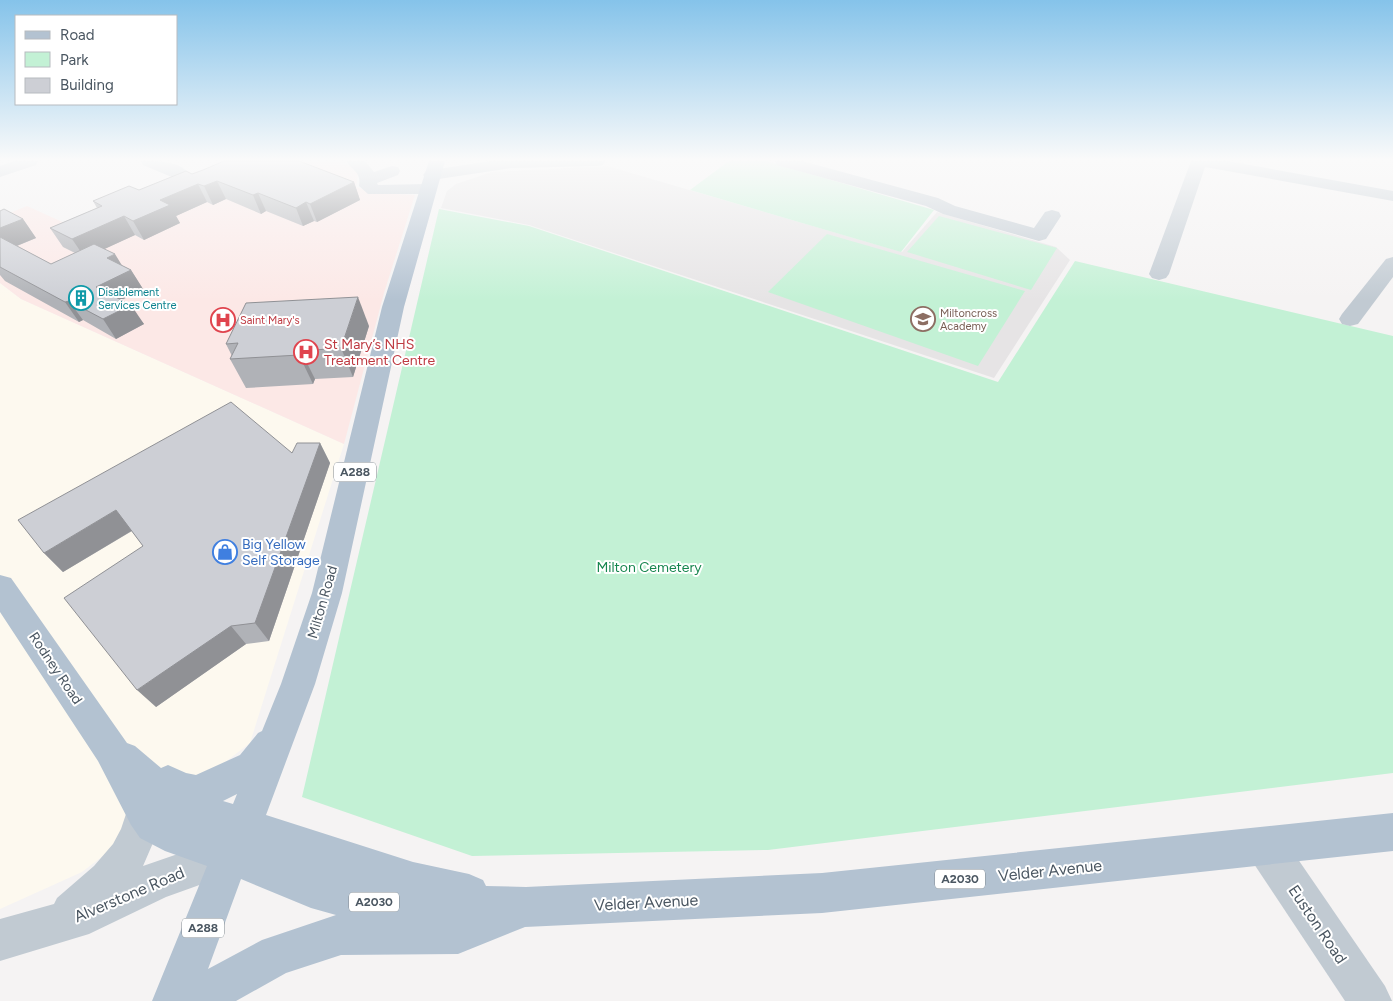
<svg xmlns="http://www.w3.org/2000/svg" width="1393" height="1001" viewBox="0 0 1393 1001" font-family="Figtree,sans-serif">
<style>
.commercial{fill:#fdf9ef}
.education{fill:#e6e4e5}
.medical{fill:#fce8e6}
.green{fill:#c3f1d5}
.lines{fill:none;stroke-linecap:round;stroke-linejoin:round}
.minor{fill:#c1cad2;fill-rule:evenodd}
.major{fill:#b3c2d1;fill-rule:evenodd}
.wall{fill:#b0b2b7}
.shaded-wall{fill:#909195}
.building{fill:#cdcfd5;stroke:#909195}
.labels{text-anchor:middle;stroke-width:4;stroke-linejoin:round;paint-order:stroke}
.far-culture-label{font-size:11px;fill:#0d838f;stroke:#fff;text-anchor:start}
.far-education-label{font-size:11px;fill:#785e54;stroke:#fff;text-anchor:start}
.far-health-label{font-size:11px;fill:#be3a42;stroke:#fff;text-anchor:start}
.shield{fill:#fff;stroke:#808990;stroke-width:1}
.shield-label{font-size:12px;font-weight:bold;fill:#4a5661}
.health-label{font-size:14px;fill:#be3a42;stroke:#fff;text-anchor:start}
.shop-label{font-size:14px;fill:#366cbe;stroke:#fff;text-anchor:start}
.park-label{font-size:14px;fill:#17864f;stroke:#fff}
.street-label{font-size:14px;fill:#4a5661;stroke:#fff}
.near-street-label{font-size:16px;fill:#4a5661;stroke:#fff}
</style>
<rect width="100%" height="100%" fill="#f5f3f3"/>
<polygon class="commercial" points="0,283 21,299 344,444 250,743 82,872 0,909"/>
<polygon class="education" points="607,166 902,252 937,212 1056,247 1070,260 994,378 529,225 441,208 447,191 456,184 492,172"/>
<polygon class="medical" points="233,161 333,161 353,167 358,174 356,187 373,193 415,195 384,293 344,444 21,299 0,283 0,217 27,206 78,229"/>
<g class="green">
<polygon points="729,161 766,161 934,210 901,252 690,190"/>
<polygon points="439,209 529,226 998,382 1075,261 1393,336 1393,773 768,850 472,856 302,797"/>
<polygon points="939,216 1057,248 1031,290 907,252"/>
<polygon points="827,234 1025,291 978,366 768,292"/>
</g>
<g class="lines">
<g class="minor">
<polygon points="14,161 38,161 36,165 0,177 0,166"/>
<path d="M141,161C156,161 179,160 189,174L186,178H174L143,165Z"/>
<path d="M346,161H365L374,172L392,166L398,167L400,171L398,175L377,183L378,185L427,184L433,185L436,189L433,193L427,194H368L359,186C362,173 352,170 346,161Z"/>
<polygon points="490,161 605,161 603,165 597,166 511,168 432,180 426,179 423,175 426,171 432,170"/>
<polygon points="775,161 802,161 938,198 955,206 1034,228 1045,212 1052,210 1059,212 1061,216 1046,239 1039,241 943,214 926,206 777,165"/>
<polygon points="1191,161 1228,161 1393,191 1393,201 1205,167 1169,274 1166,278 1159,280 1152,278 1149,274"/>
<polygon points="1393,257 1393,277 1358,324 1350,326 1342,324 1339,319 1342,314 1386,259"/>
<polygon points="144,793 157,799 163,812 159,829 143,866 230,836 244,841 249,855 244,869 166,897 89,934 0,961 0,919 54,904 57,898 94,866 113,844 121,829 131,799"/>
<polygon points="1266,828 1280,833 1385,986 1392,1001 1345,1001 1252,861 1247,847 1252,833"/>
</g>
<path class="major" d="M429,161H445L404,307L342,593L315,684L266,815L413,862L469,874L483,880L486,886L526,887L822,873L1393,813V851L822,913L525,927L458,954L341,955L286,973L236,1001H152L207,866L165,851L140,838L131,825L98,761L0,612V575L11,578L127,743L135,746L161,768L168,765L186,773L196,775L240,755L258,733L262,731L281,684L312,593L382,307ZM237,794L233,804L223,801ZM241,879L311,908L336,915L262,940L208,969Z"/>
</g>
<g class="wall">
<polygon points="192,174 354,182 360,200 317,222 314,221 303,226 266,211 261,214 226,199 213,205 207,202 176,216 180,223 144,240 135,235 104,249 121,265 131,270 143,289 122,300 144,324 116,339 83,320 79,322 5,281 0,275 0,211 23,219 36,238 17,246 51,264 75,253 63,247 50,228 97,208 93,201 139,190"/>
<polygon points="369,326 353,377 315,379 313,384 246,388 230,359 232,356 226,344"/>
<polygon points="320,443 330,463 269,641 246,644 156,707 143,546 132,531 63,572 44,553 292,453"/>
</g>
<g class="shaded-wall">
<polygon points="217,181 226,199 213,205 204,186"/>
<polygon points="354,182 360,200 317,222 310,204"/>
<polygon points="198,184 207,202 176,216 180,223 144,240 133,221 160,200"/>
<polygon points="258,193 266,211 261,214 253,195"/>
<polygon points="306,202 314,221 303,226 296,208"/>
<polygon points="124,216 135,235 85,258 72,239"/>
<polygon points="23,219 36,238 4,251 0,246 0,228"/>
<polygon points="115,254 126,272 131,270 143,289 109,306 96,287 107,258"/>
<polygon points="358,297 369,326 353,377 341,348"/>
<polygon points="69,301 83,320 79,322 65,302"/>
<polygon points="131,305 144,324 116,339 103,319"/>
<polygon points="301,351 315,379 313,384 299,355"/>
<polygon points="320,443 330,463 269,641 255,623"/>
<polygon points="116,510 133,530 63,572 44,553"/>
<polygon points="231,626 246,644 156,707 137,690"/>
</g>
<g class="building">
<polygon points="224,161 299,161 354,182 310,204 306,202 296,208 258,193 253,195 217,181 204,186 198,184 160,200 170,205 133,221 124,216 72,239 50,228 102,206 93,201 129,186 139,190 186,171 192,174 203,170"/>
<polygon points="4,209 23,219 0,228 0,211"/>
<polygon points="0,237 51,264 94,244 115,254 107,258 131,270 96,287 131,305 103,319 69,301 65,302 0,267"/>
<polygon points="358,297 341,348 301,351 299,355 230,359 238,343 226,344 246,303"/>
<polygon points="231,402 292,453 297,443 320,443 255,623 231,626 137,690 64,598 143,546 116,510 44,553 18,520"/>
</g>
<linearGradient id="sky" x2="0" y2="1"><stop stop-color="#85c3ea"/><stop offset="0.53" stop-color="#fafafa"/><stop offset="1" stop-color="#fafafa" stop-opacity="0"/></linearGradient>
<rect width="1393" height="301" fill="url(#sky)"/>
<defs>
<symbol id="building-ring" viewBox="-11 -11 22 22"><circle r="9.5" fill="#fff" stroke="#0f9aa8" stroke-width="1.5"/><path d="M-4-6H4V6H1V3H-1V6H-4ZM-2.5-4.3h1.7v1.8h-1.7ZM.8-4.3h1.7v1.8H.8ZM-2.5-1h1.7V.8h-1.7ZM.8-1h1.7V.8H.8Z" fill="#0f9aa8"/></symbol>
<symbol id="school-ring" viewBox="-11 -11 22 22"><circle r="9.5" fill="#fff" stroke="#8d6e63" stroke-width="1.5"/><path d="M0-5L7-2L0 1L-7-2ZM-4 1L0 2.5L4 1V4Q0 6-4 4Z" fill="#8d6e63"/></symbol>
<symbol id="hospital-ring" viewBox="-11 -11 22 22"><circle r="9.5" fill="#fff" stroke="#e0444e" stroke-width="1.5"/><path d="M-5-5h3v3.5h4V-5h3V5h-3V1.5h-4V5h-3Z" fill="#e0444e"/></symbol>
<symbol id="shop-ring" viewBox="-11 -11 22 22"><circle r="9.5" fill="#fff" stroke="#3f7fe0" stroke-width="1.5"/><path d="M-5-2.5h2.3a2.7 3.5 0 0 1 5.4 0H5L5.5 6h-11ZM-1.5-2.5h3a1.5 2.3 0 0 0-3 0Z" fill="#3f7fe0"/></symbol>
</defs>
<g fill-rule="evenodd">
<use href="#building-ring" x="67" y="284" width="28" height="28"/>
<use href="#school-ring" x="909" y="305" width="28" height="28"/>
<use href="#hospital-ring" x="209" y="306" width="28" height="28"/>
<use href="#hospital-ring" x="292" y="338" width="28" height="28"/>
<use href="#shop-ring" x="211" y="538" width="28" height="28"/>
</g>
<g class="labels">
<g class="far-culture-label">
<text x="98" y="296">Disablement<tspan x="98" dy="13">Services Centre</tspan></text>
</g>
<g class="far-education-label">
<text x="940" y="317">Miltoncross<tspan x="940" dy="13">Academy</tspan></text>
</g>
<g class="far-health-label">
<text x="240" y="324">Saint Mary's</text>
</g>
<g class="shield">
<rect x="334" y="462.5" width="42" height="19" rx="4"/>
<rect x="935" y="869.5" width="50" height="19" rx="4"/>
<rect x="349" y="892.5" width="50" height="19" rx="4"/>
<rect x="182" y="918.5" width="42" height="19" rx="4"/>
</g>
<g class="shield-label">
<text x="355" y="476">A288</text>
<text x="960" y="883">A2030</text>
<text x="374" y="906">A2030</text>
<text x="203" y="932">A288</text>
</g>
<g class="health-label">
<text x="324" y="349">St Mary’s NHS<tspan x="324" dy="16">Treatment Centre</tspan></text>
</g>
<g class="shop-label">
<text x="242" y="549">Big Yellow<tspan x="242" dy="16">Self Storage</tspan></text>
</g>
<g class="park-label">
<text x="649" y="572">Milton Cemetery</text>
</g>
<g class="street-label">
<text transform="translate(322 602) rotate(-74)" y="5">Milton Road</text>
<text transform="translate(56 668) rotate(56)" y="5">Rodney Road</text>
</g>
<g class="near-street-label">
<text transform="translate(1050 870) rotate(-6)" y="6">Velder Avenue</text>
<text transform="translate(129 894) rotate(-23)" y="6">Alverstone Road</text>
<text transform="translate(646 902) rotate(-3)" y="6">Velder Avenue</text>
<text transform="translate(1318 924) rotate(56)" y="6">Euston Road</text>
</g>
</g>
<rect x="15" y="15" width="162" height="90" fill="#ffffff" stroke="#b7bbc0"/>
<rect x="25" y="31" width="25" height="8" fill="#b3c2d1" stroke="#b7bbc0"/>
<text x="60" y="40" font-size="15" fill="#4a5661">Road</text>
<rect x="25" y="52" width="25" height="15" fill="#c3f1d5" stroke="#b7bbc0"/>
<text x="60" y="65" font-size="15" fill="#4a5661">Park</text>
<rect x="25" y="78" width="25" height="15" fill="#cdcfd5" stroke="#b7bbc0"/>
<text x="60" y="90" font-size="15" fill="#4a5661">Building</text>
</svg>
